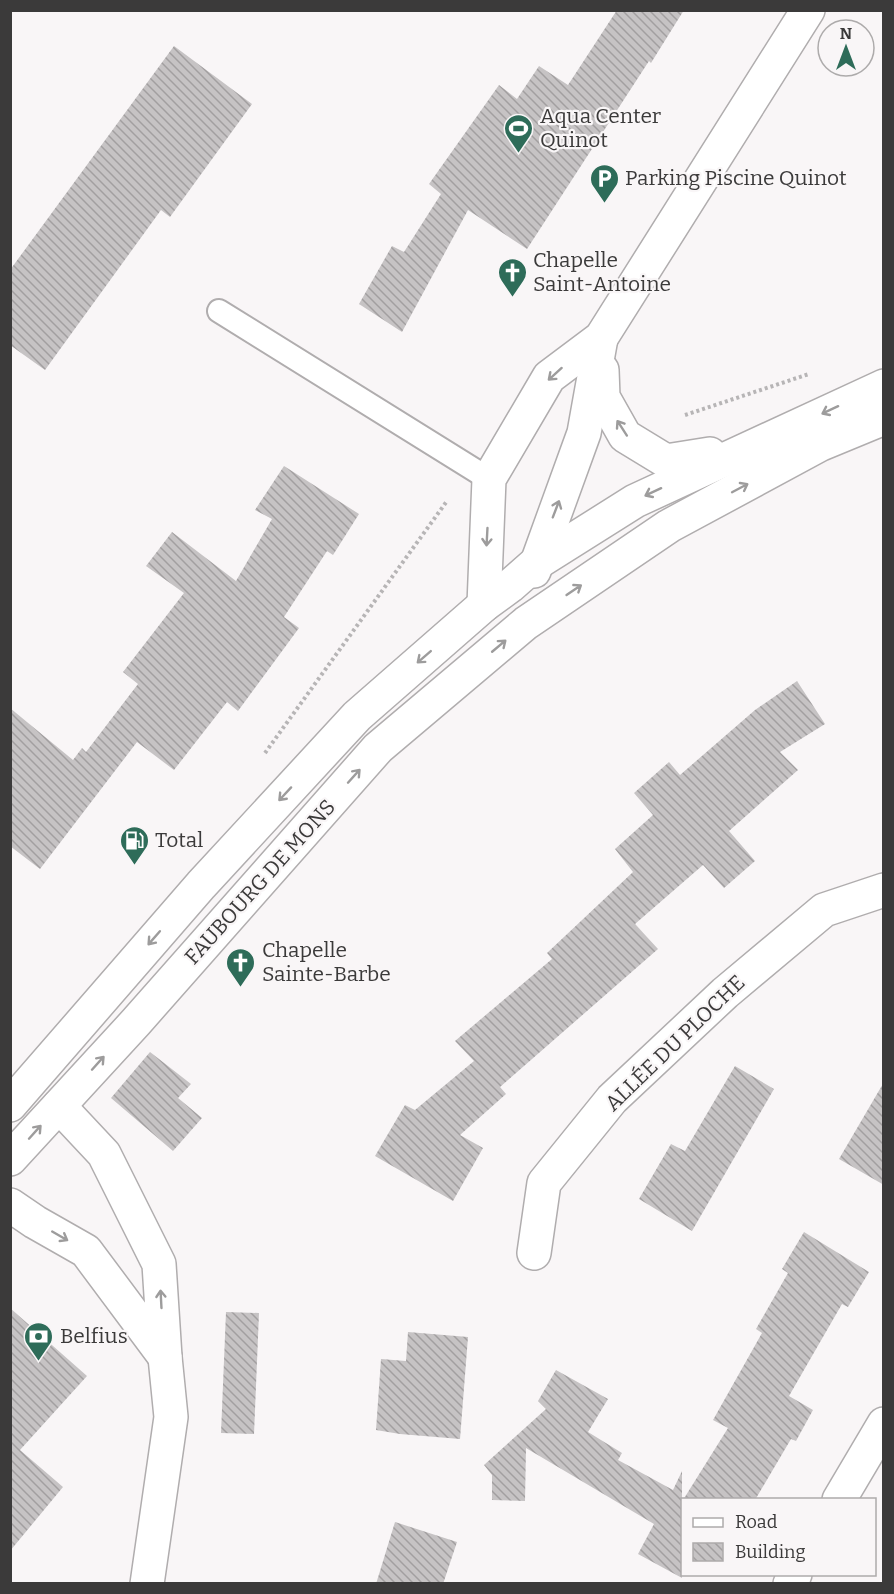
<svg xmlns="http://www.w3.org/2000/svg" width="894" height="1594" viewBox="0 0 894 1594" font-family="Bitter,serif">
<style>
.building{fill:url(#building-back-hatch)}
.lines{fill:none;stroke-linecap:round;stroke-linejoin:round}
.lane-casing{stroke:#b0adae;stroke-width:26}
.street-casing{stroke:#b0adae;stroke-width:36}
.secondary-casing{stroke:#b0adae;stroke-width:36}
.path{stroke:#b7b5b6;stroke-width:4;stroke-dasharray:3 3;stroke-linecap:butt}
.lane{stroke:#fff;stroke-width:22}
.street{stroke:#fff;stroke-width:33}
.secondary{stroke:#fff;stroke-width:33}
.oneway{stroke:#9d9c9c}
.labels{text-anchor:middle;stroke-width:4.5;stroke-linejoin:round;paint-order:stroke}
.poi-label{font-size:21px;fill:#3b3a3a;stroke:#f9f6f7;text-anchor:start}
.street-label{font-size:21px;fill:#3b3a3a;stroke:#f9f6f7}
</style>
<defs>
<pattern id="building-back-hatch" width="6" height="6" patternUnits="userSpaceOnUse" patternTransform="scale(1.5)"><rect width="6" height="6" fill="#c6c3c4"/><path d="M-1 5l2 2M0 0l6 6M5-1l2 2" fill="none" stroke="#a29fa0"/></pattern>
</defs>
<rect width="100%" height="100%" fill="#f9f6f7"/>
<g class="building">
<polygon points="617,10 684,10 651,63 649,61 527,249 468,210 402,332 359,304 392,246 404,252 441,194 429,184 499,85 517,99 539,66 568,85"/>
<polygon points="174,46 252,104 170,217 161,210 45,370 10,345 10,270"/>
<polygon points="284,466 359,514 333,555 327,551 284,617 299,628 238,711 227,702 174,770 137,742 40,869 10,846 10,708 73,760 82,748 86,752 138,684 123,672 184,593 146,566 172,532 236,581 272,519 255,510"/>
<polygon points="797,681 825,724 780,752 798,770 729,831 755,861 724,888 703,865 635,924 658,949 500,1087 506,1094 460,1135 483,1148 453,1201 375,1156 405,1105 415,1110 474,1061 455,1041 552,959 547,953 633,872 615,849 653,815 634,793 669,762 680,775 755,710"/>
<polygon points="150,1052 191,1084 178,1098 202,1118 173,1151 111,1098"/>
<polygon points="735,1066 774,1089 692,1231 639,1199 671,1144 685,1151"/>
<polygon points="884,1082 884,1185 839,1159"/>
<polygon points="804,1232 869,1272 848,1307 842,1304 789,1396 813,1410 796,1441 791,1439 755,1500 683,1500 728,1428 713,1420 762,1333 756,1329 788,1273 782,1269"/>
<polygon points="10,1308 87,1376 20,1450 63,1487 10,1551"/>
<polygon points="226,1312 259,1313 254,1434 221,1433"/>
<polygon points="408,1332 468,1337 460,1439 400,1434 376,1430 381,1359 406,1361"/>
<polygon points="556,1370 608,1399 588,1432 622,1453 618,1460 673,1490 682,1471 682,1578 638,1554 654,1524 526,1448 525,1501 492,1500 492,1475 484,1465 546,1409 538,1401"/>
<polygon points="395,1522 457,1542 443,1584 376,1584"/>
</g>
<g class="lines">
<defs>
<polyline id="lane" points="219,311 489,479"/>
<g id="street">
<polyline points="534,1253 544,1183 612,1099 725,993 824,910 884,890"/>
<polyline points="839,1500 884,1424"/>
<polyline points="790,1584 795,1574"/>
</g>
<g id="secondary">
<polyline points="602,370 603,397 625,436 666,461 710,454"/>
<polyline points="534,571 584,433 601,338"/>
<polyline points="484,605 489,479 549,377 601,338 808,10"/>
<polyline points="10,1105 201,885 357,716 484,605 510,586 535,564 635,501 884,386"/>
<polyline points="59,1106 104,1154 159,1264 165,1357 171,1417 147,1584"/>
<polyline points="10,1159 136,1022 378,748 526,623 669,526 821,444 884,418"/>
<polyline points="10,1205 35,1222 86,1251 165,1357"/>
</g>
</defs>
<use href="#lane" class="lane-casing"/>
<use href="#street" class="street-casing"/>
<use href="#secondary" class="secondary-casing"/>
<g class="path">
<polyline points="685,415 809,374"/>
<polyline points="265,753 447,501"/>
</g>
<use href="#lane" class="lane"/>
<use href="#street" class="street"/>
<use href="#secondary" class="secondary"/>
</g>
<defs><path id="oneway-shaft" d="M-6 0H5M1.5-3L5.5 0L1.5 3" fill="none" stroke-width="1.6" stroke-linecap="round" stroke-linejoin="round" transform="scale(1.5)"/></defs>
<g class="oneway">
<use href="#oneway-shaft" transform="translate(555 374) rotate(138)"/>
<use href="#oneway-shaft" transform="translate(830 410) rotate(155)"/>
<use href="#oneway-shaft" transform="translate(622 428) rotate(-123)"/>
<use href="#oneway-shaft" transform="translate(740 488) rotate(-28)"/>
<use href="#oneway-shaft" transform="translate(653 492) rotate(155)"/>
<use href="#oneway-shaft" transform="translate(556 509) rotate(-69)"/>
<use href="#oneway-shaft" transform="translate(487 537) rotate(93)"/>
<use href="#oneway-shaft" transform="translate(574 590) rotate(-34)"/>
<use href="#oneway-shaft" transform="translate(499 646) rotate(-40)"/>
<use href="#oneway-shaft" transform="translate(424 657) rotate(139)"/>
<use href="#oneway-shaft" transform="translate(354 776) rotate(-48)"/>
<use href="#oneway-shaft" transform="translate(285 794) rotate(133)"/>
<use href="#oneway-shaft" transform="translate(154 938) rotate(131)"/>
<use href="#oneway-shaft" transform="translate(98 1063) rotate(-48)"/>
<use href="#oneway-shaft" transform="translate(35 1132) rotate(-48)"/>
<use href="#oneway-shaft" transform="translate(60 1236) rotate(30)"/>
<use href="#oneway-shaft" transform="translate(161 1299) rotate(-93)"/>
</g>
<defs>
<symbol id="stadium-pin" viewBox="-11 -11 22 30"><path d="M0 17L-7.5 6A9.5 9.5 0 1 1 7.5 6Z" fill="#2e6c59" stroke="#f9f6f7"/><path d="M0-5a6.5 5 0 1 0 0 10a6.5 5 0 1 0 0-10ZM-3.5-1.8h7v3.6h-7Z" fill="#fff"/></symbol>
<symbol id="parking-pin" viewBox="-11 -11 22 30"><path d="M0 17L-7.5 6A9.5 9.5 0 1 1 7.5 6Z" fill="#2e6c59" stroke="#f9f6f7"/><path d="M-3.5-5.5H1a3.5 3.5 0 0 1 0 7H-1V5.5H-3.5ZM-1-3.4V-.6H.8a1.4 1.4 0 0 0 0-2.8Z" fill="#fff"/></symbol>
<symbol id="church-pin" viewBox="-11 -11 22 30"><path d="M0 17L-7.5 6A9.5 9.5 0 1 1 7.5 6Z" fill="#2e6c59" stroke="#f9f6f7"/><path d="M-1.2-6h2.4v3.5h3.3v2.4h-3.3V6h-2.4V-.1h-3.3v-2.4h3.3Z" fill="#fff"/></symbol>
<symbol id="fuel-pin" viewBox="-11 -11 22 30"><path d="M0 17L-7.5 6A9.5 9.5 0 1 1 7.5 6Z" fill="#2e6c59" stroke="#f9f6f7"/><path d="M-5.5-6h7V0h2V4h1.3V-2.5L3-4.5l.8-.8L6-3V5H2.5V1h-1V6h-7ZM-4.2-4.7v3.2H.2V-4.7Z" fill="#fff"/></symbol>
<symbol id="bank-pin" viewBox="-11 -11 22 30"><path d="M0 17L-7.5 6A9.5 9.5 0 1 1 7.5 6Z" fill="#2e6c59" stroke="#f9f6f7"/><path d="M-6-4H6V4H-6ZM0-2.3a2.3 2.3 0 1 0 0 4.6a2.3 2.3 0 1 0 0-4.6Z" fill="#fff"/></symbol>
</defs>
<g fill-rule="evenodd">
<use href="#stadium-pin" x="502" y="112" width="33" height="45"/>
<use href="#parking-pin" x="588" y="162" width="33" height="45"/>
<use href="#church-pin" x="496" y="256" width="33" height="45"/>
<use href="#fuel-pin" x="118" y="824" width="33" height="45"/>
<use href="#church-pin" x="224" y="946" width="33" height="45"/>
<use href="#bank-pin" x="22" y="1320" width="33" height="45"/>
</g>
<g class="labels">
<g class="poi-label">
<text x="540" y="123">Aqua Center<tspan x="540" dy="24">Quinot</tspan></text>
<text x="625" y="185">Parking Piscine Quinot</text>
<text x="533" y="267">Chapelle<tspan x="533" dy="24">Saint-Antoine</tspan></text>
<text x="155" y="847">Total</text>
<text x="262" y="957">Chapelle<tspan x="262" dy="24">Sainte-Barbe</tspan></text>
<text x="60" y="1343">Belfius</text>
</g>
<g class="street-label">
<text transform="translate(260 882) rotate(-48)" y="7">FAUBOURG DE MONS</text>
<text transform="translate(675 1043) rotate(-44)" y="7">ALLÉE DU PLOCHE</text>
</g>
</g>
<rect width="894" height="1594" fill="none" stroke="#3b3a3a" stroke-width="24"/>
<rect x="681" y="1498" width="195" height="78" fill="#f9f6f7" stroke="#adabab" stroke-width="1.5"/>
<rect x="693" y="1518" width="30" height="9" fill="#ffffff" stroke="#adabab" stroke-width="1.5"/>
<text x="735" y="1528" font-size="18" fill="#3b3a3a">Road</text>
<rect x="693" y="1543" width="30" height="18" fill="url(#building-back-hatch)" stroke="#adabab" stroke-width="1.5"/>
<text x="735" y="1558" font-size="18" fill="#3b3a3a">Building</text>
<g transform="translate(846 48)"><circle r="28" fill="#f9f6f7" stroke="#adabab" stroke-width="1.5"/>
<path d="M0-4.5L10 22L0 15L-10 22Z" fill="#2e6c59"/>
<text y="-9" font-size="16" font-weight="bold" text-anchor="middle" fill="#3b3a3a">N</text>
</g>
</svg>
